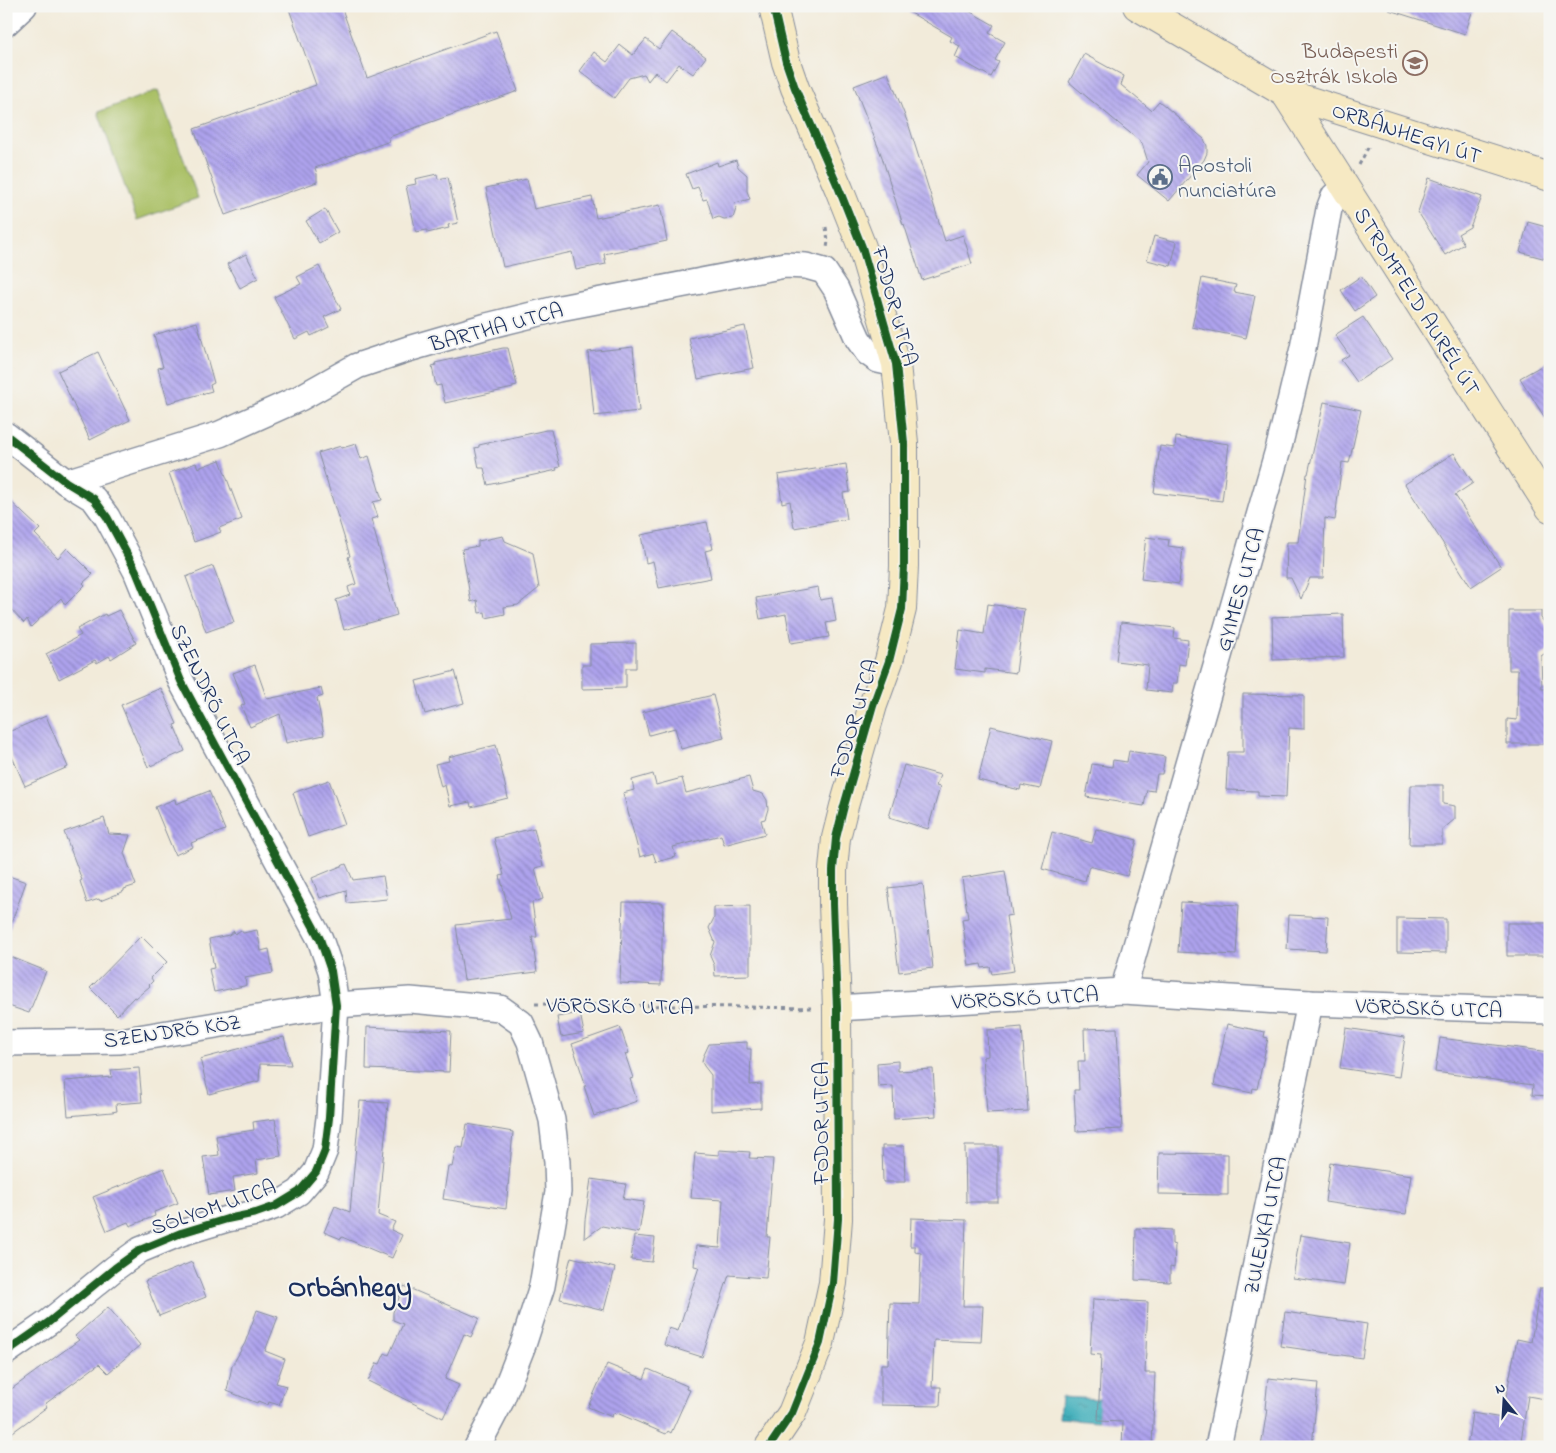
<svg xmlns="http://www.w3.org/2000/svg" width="1556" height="1453" viewBox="0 0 1556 1453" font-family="'Indie Flower',sans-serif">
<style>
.grass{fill:#a9bf63;stroke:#627760}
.water{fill:url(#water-ripples);stroke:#2d6e8c}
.building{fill:url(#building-back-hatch)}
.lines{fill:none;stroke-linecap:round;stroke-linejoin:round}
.street-casing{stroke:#868d9c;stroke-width:28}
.secondary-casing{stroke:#868d9c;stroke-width:30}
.path{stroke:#868d9c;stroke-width:3;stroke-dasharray:4 4;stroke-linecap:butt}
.street{stroke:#fff;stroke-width:25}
.secondary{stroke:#f6e9c3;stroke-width:28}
.cycleway-casing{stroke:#f6f6f2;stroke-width:11}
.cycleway{stroke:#1b5e20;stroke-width:8}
.labels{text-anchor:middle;stroke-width:4;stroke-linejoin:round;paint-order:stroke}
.education-label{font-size:22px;fill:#785e54;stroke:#f6f6f2;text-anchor:end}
.street-label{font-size:22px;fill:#1b2f5e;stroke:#f6f6f2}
.service-label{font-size:22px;fill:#4e5e75;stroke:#f6f6f2;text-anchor:start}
.district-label{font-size:28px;font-weight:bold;fill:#1b2f5e;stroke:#f6f6f2}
</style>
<defs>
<pattern id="water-ripples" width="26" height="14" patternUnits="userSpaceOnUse" patternTransform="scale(1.25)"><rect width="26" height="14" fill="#3faeba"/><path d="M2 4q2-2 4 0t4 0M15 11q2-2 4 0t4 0" fill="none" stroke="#348e9a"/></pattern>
<pattern id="building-back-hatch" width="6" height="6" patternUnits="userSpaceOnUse" patternTransform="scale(1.25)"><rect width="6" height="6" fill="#aea3ed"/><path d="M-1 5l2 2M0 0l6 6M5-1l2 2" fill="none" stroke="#8d85c3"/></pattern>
</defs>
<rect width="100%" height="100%" fill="#f6f6f2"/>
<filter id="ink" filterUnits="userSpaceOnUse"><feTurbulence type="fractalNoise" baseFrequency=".02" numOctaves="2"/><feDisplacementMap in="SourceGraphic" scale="10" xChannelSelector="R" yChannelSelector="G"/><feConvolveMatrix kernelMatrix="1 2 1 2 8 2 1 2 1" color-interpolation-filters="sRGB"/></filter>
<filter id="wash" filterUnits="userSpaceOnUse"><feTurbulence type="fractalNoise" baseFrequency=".0096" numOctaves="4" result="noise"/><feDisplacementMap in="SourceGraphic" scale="20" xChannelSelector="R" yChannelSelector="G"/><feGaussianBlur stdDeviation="1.12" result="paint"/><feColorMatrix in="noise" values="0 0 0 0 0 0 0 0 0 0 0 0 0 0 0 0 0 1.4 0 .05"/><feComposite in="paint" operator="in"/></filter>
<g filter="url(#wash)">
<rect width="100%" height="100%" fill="#f2ebda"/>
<polygon class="grass" points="158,90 198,198 137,220 98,112"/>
<polygon class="water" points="1061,1397 1100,1399 1098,1421 1059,1418"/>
<g id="blocks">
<g class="building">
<polygon points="288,6 341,6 367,78 496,31 518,91 389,137 390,141 315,168 317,174 317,182 225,215 194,129 316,85"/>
<polygon points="899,6 960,6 994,25 989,33 1005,42 995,60 999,62 991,77 955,57 960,46 950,41 952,37"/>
<polygon points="1390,6 1474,6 1465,34 1389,10"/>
<polygon points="672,32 706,57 693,74 679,64 666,81 655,72 648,81 644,74 629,78 614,98 580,71 594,52 607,62 620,45 633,55 646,39 659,49"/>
<polygon points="1084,54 1124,76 1121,85 1151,110 1159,101 1204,139 1207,146 1207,153 1204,160 1169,201 1137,175 1148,162 1142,143 1069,82"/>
<polygon points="888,73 909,126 945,241 963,235 972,264 922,280 904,224 903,225 882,157 854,86"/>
<polygon points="736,160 738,167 747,175 747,191 750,199 735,203 736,209 733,218 724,219 719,217 713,219 707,199 703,200 698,187 692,189 686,174 717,162 718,166"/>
<polygon points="437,174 438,179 448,177 458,223 448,225 449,228 427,233 427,230 416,232 406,186 416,184 415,179"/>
<polygon points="1429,178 1482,197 1470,227 1458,234 1464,244 1445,255 1418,212"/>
<polygon points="527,179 534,209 592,197 596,218 660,205 667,241 604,254 606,264 576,270 572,252 503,267 486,188"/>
<polygon points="325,209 338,232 319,243 306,221"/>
<polygon points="1528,222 1550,228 1550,260 1520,252"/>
<polygon points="1154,236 1177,242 1171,266 1147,260"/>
<polygon points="246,254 258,278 240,288 227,264"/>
<polygon points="319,266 341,309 324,317 329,327 311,336 309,332 295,339 274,297 301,284 297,277"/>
<polygon points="1361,276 1375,297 1355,311 1341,290"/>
<polygon points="1202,278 1236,285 1234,292 1255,296 1246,338 1192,327"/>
<polygon points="1363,317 1392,359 1357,382 1341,360 1349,355 1335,335"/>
<polygon points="197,322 214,383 210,385 212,391 168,403 158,368 163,367 154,335"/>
<polygon points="745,326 754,368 698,379 689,338"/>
<polygon points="633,347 639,411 594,416 588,352"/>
<polygon points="503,348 508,348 517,385 513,386 513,388 445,403 441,385 436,386 432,366 436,365 435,363"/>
<polygon points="98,352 130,420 90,440 58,371"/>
<polygon points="1550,361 1550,426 1520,378"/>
<polygon points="1324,402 1361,410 1349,463 1342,462 1335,520 1325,518 1323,578 1310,578 1301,599 1291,578 1286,578 1287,542 1298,542 1307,474 1308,474"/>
<polygon points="546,430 551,430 560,467 556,468 557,470 488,485 484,468 479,468 475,448 479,447 479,445"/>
<polygon points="1176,437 1229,444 1222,501 1154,493 1160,446 1175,448"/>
<polygon points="356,444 361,459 369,456 382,500 373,502 378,517 371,519 397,615 344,630 336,600 350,595 348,587 356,584 348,557 350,556 318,453 341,446 342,448"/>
<polygon points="1454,453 1473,483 1455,495 1501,567 1471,587 1405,484"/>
<polygon points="220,460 242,519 219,528 221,532 194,542 169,473 196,463 198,468"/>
<polygon points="846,464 850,492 843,493 847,519 794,528 790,501 782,503 778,475"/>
<polygon points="6,497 40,529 35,534 58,558 67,548 93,574 83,583 85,585 65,605 61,598 31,627 27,619 24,623 6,604"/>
<polygon points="707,522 713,549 705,551 711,578 659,588 653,561 646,563 641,535"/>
<polygon points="503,536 505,541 533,553 539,588 518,605 504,607 505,614 486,618 485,612 479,613 477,600 471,602 462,549 478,546 478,541"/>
<polygon points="1146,537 1169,540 1168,546 1183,548 1179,584 1141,579"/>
<polygon points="213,566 234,622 206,632 186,577"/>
<polygon points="818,587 820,600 832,598 836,621 826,623 829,637 791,643 786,614 760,619 756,598"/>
<polygon points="988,604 1024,609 1016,673 985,669 985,673 955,669 960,630 984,634"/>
<polygon points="119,610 136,643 111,659 109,656 97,663 95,660 59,679 46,654 81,635 77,629 105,614 106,616"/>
<polygon points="1509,611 1541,611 1541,618 1550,630 1550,650 1541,656 1542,689 1550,689 1550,744 1507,744 1507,719 1517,720 1518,670 1509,670"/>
<polygon points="1343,614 1344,657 1273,660 1272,617"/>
<polygon points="1121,622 1175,628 1174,638 1188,640 1185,665 1179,664 1177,683 1173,683 1172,693 1146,690 1148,665 1116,661"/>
<polygon points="636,643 636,668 626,668 626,688 582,689 582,665 590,665 590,644"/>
<polygon points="255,665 267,699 321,688 323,696 317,698 324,735 286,743 280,714 250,727 241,706 245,704 233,673"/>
<polygon points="455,671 464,703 425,714 416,681"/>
<polygon points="161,688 177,724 174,725 185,751 148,767 121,705"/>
<polygon points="1243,694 1304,695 1304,729 1289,728 1286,797 1258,796 1258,791 1226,790 1228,752 1243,752"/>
<polygon points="713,695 724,738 681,749 675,728 649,735 643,712"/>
<polygon points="46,716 68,767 25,786 6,743 6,733"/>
<polygon points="991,726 1052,741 1040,789 1021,785 1020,790 978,780"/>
<polygon points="496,745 508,798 471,807 470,802 450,806 445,785 441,787 435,764 449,761 448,757"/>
<polygon points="1129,751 1165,757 1162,774 1157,774 1154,791 1147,790 1144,806 1086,797 1092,764 1112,767 1113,760 1127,762"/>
<polygon points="904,765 940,775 936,786 940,787 928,829 889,817"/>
<polygon points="653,774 656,785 682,778 686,793 749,777 753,791 763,794 767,800 768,809 765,819 761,820 765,834 724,845 721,835 673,847 676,857 656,862 653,853 640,857 623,793 634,790 632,780"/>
<polygon points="329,780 345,824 308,837 293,793"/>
<polygon points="1411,785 1443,785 1443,804 1455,806 1455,819 1442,830 1442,844 1409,844"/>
<polygon points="209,791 225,830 191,843 193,847 175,855 155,807 175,799 176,804"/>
<polygon points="104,818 109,834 130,835 124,853 136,885 124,889 124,891 120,893 100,901 99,899 87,903 80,881 82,880 64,832"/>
<polygon points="534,828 543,866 535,868 543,899 532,902 537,937 532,937 537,972 504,976 503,975 464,980 456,925 511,919 500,876 504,875 494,838"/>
<polygon points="1096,829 1137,840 1127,876 1089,866 1085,881 1042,869 1052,832 1092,843"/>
<polygon points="346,864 353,880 383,876 387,899 347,903 346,890 320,898 312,878"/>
<polygon points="1005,871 1012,915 1006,916 1014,971 992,974 990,967 982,968 981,964 969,966 962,919 968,918 962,878"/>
<polygon points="6,875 26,882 8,932 6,932"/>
<polygon points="923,884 933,968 899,972 888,888"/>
<polygon points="623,902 663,903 661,985 620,983"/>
<polygon points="1181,902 1239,905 1236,955 1178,952"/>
<polygon points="750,906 750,975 715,976 714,965 710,956 715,942 709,928 714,918 714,907"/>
<polygon points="1289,915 1328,917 1326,951 1287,949"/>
<polygon points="1397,918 1446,919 1446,953 1397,952"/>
<polygon points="1507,923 1550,923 1550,953 1544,953 1544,956 1507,956"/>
<polygon points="241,930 243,933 257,930 261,951 269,949 273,973 245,978 246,985 244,986 214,992 209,969 214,968 209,939 229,935 234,931 235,934"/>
<polygon points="141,936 167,962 151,978 153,981 149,985 150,986 136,998 134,997 117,1015 90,988"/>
<polygon points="6,955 46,971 29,1013 6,1005"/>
<polygon points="580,1013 584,1033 561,1037 557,1017"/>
<polygon points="1227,1024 1265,1032 1264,1037 1268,1038 1257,1089 1253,1088 1252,1093 1214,1085"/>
<polygon points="367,1027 451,1031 449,1072 366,1069"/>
<polygon points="620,1027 629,1053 625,1054 633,1078 630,1079 637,1101 594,1116 584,1086 586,1086 572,1044"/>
<polygon points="1022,1027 1028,1111 987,1113 983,1057 988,1056 987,1030"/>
<polygon points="1117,1028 1122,1129 1076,1131 1074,1090 1079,1090 1078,1061 1085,1061 1084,1029"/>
<polygon points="1346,1028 1405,1037 1399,1077 1340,1068"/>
<polygon points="284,1037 291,1065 260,1064 259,1081 209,1094 200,1059"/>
<polygon points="1440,1038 1550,1052 1550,1096 1532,1095 1533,1085 1435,1072"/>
<polygon points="747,1042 747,1049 751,1049 750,1085 761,1084 761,1108 711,1111 711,1075 704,1066 702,1062 703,1057 709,1044"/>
<polygon points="898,1061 898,1071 933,1069 936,1116 894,1119 893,1086 878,1087 877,1063"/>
<polygon points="139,1068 142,1102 116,1104 117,1111 112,1112 68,1116 65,1081 112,1077 111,1070"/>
<polygon points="360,1101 388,1103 378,1215 395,1222 391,1230 402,1235 392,1258 342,1237 341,1239 324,1232 335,1206 350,1212"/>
<polygon points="275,1119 281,1156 256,1160 258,1173 233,1177 235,1191 209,1195 203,1157 219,1155 216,1136 254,1130 253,1122"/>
<polygon points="467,1124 513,1132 506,1209 443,1199 448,1166 452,1167 456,1147 463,1148"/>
<polygon points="882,1146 904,1146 905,1182 883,1182"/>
<polygon points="965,1146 998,1146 998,1202 966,1202"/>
<polygon points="719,1150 750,1152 749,1158 773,1159 767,1237 770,1237 766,1278 729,1275 702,1357 664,1345 669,1328 678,1331 699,1267 694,1266 696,1246 720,1248 723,1200 691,1198 695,1153 719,1155"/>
<polygon points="1159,1153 1228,1154 1228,1195 1158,1194"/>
<polygon points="1330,1163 1412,1175 1406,1214 1325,1202"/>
<polygon points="164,1168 178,1203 154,1212 155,1216 130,1226 128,1222 107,1231 93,1197"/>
<polygon points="591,1179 626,1184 623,1199 644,1202 639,1233 602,1226 584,1239 585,1220"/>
<polygon points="911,1218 966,1220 963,1306 983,1306 981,1342 934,1340 932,1387 941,1387 940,1406 881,1405 881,1364 888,1364 890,1303 919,1304 921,1253 915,1252 915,1246 910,1246"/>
<polygon points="1136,1228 1172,1230 1172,1244 1175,1245 1174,1268 1170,1267 1170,1282 1135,1280"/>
<polygon points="1300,1235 1350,1243 1344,1285 1293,1278"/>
<polygon points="634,1236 655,1238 652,1262 631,1260"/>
<polygon points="571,1257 615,1268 604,1310 560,1299"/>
<polygon points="192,1262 206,1297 159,1316 145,1281"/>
<polygon points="404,1286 479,1318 471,1337 464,1334 445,1379 459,1385 443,1418 368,1381 377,1363 380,1364 385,1353 389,1355 403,1324 393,1320 393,1312"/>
<polygon points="1540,1288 1550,1288 1550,1400 1528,1396 1520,1447 1467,1447 1472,1413 1502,1418 1517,1339 1531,1342"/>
<polygon points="1093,1299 1148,1302 1145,1373 1155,1373 1152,1447 1122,1447 1123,1422 1098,1421 1101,1355 1090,1354"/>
<polygon points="108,1307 140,1345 108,1373 99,1364 45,1404 47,1407 6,1437 6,1393 79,1340 75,1336"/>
<polygon points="257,1310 278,1317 265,1351 285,1359 276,1383 286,1386 279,1405 269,1402 268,1405 258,1401 257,1403 227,1391 232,1366 245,1343"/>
<polygon points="1285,1312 1367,1324 1362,1358 1280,1346"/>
<polygon points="607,1364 644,1379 648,1369 687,1386 686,1389 690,1390 671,1433 668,1431 666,1434 617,1413 616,1414 613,1413 612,1417 588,1407"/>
<polygon points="1268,1378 1318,1383 1312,1447 1261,1447 1267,1409 1265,1409"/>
</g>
</g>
</g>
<g filter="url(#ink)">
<use href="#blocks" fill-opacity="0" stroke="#868d9c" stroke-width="1"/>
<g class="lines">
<defs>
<g id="street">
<polyline points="6,23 24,6"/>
<polyline points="6,435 66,482 94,499 107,517 136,571 181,681 320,939 331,971 336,1005 329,1118 325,1150 316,1172 299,1192 276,1206 256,1213 227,1219 181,1233 140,1250 115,1268 49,1322 6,1352"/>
<polyline points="66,482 220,434 300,398 357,366 408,349 487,326 560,308 785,265 806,266 824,271 836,289 858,339 868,353 878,360 896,364"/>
<polyline points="1123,991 1280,443 1303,348 1329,209 1334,196 1346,188"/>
<polyline points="837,1008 1123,991 1310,1003 1550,1011"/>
<polyline points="6,1043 120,1041 336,1005 410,1000 500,1008 521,1023 530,1042 552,1120 557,1162 558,1192 542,1286 523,1345 501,1401 477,1447"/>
<polyline points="1218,1447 1310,1003"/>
</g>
<g id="secondary">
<polyline points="1137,6 1285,93 1550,177"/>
<polyline points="1285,93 1550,508"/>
<polyline points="769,1447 792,1413 820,1343 833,1283 838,1219 837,1008 833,904 833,870 836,838 844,806 873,705 889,661 902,609 904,566 904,443 896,364 862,247 839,189 795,88 786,62 773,6"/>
</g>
</defs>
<use href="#street" class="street-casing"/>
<use href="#secondary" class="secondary-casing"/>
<g class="path">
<polyline points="1359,165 1370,144"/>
<polyline points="826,227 828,241 827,248"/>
<polyline points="535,1004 814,1008"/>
</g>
<use href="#street" class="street"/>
<use href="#secondary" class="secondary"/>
<defs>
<g id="cycleway">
<polyline points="6,435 66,482 94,499 107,517 136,571 181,681 320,939 331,971 336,1005 329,1118 325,1150 316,1172 299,1192 276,1206 256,1213 227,1219 181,1233 140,1250 115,1268 49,1322 6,1352"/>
<polyline points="769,1447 792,1413 820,1343 833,1283 838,1219 837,1008 833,904 833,870 836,838 844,806 873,705 889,661 902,609 904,566 904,443 896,364 862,247 839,189 795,88 786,62 773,6"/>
</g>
</defs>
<use href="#cycleway" class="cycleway-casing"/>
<use href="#cycleway" class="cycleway"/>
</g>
</g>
<defs>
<symbol id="school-ring" viewBox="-11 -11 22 22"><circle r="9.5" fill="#f6f6f2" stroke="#8d6e63" stroke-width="1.5"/><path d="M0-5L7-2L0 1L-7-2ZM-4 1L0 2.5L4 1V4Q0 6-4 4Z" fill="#8d6e63"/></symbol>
<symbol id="civic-ring" viewBox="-11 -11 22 22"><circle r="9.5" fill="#f6f6f2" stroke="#5c6f8a" stroke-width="1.5"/><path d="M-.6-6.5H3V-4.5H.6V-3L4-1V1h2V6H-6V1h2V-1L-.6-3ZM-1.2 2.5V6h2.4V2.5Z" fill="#5c6f8a"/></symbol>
</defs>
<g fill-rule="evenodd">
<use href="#school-ring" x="1401" y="49" width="28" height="28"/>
<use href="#civic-ring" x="1146" y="163" width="28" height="28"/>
</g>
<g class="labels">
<g class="education-label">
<text x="1398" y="58">Budapesti<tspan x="1398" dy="25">Osztrák Iskola</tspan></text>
</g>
<g class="street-label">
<text transform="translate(1407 132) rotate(18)" y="8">ORBÁNHEGYI ÚT</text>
<text transform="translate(1418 301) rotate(58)" y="8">STROMFELD AURÉL ÚT</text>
<text transform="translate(896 306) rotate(75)" y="8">FODOR UTCA</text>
<text transform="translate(496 326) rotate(-15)" y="8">BARTHA UTCA</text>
<text transform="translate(1239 589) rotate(-74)" y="8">GYIMES UTCA</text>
<text transform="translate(211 694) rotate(64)" y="8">SZENDRŐ UTCA</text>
<text transform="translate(853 718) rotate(-73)" y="8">FODOR UTCA</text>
<text transform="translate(1025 997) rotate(-3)" y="8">VÖRÖSKŐ UTCA</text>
<text transform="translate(620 1005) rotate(1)" y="8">VÖRÖSKŐ UTCA</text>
<text transform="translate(1429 1007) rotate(2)" y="8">VÖRÖSKŐ UTCA</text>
<text transform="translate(172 1030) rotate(-8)" y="8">SZENDRŐ KÖZ</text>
<text transform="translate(820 1123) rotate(-90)" y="8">FODOR UTCA</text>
<text transform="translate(213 1206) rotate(-19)" y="8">SÓLYOM UTCA</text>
<text transform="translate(1264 1225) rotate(-78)" y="8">ZULEJKA UTCA</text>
</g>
<g class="service-label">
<text x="1178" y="172">Apostoli<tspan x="1178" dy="25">nunciatúra</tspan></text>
</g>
<g class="district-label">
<text x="350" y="1296">Orbánhegy</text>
</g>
</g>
<rect width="1556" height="1453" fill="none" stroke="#f6f6f2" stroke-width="25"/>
<g transform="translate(1504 1400) rotate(342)" stroke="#f6f6f2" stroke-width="4" paint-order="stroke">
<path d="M0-4L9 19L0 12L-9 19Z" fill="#1b2f5e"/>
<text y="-8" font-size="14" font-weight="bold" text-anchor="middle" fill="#1b2f5e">N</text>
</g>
</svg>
